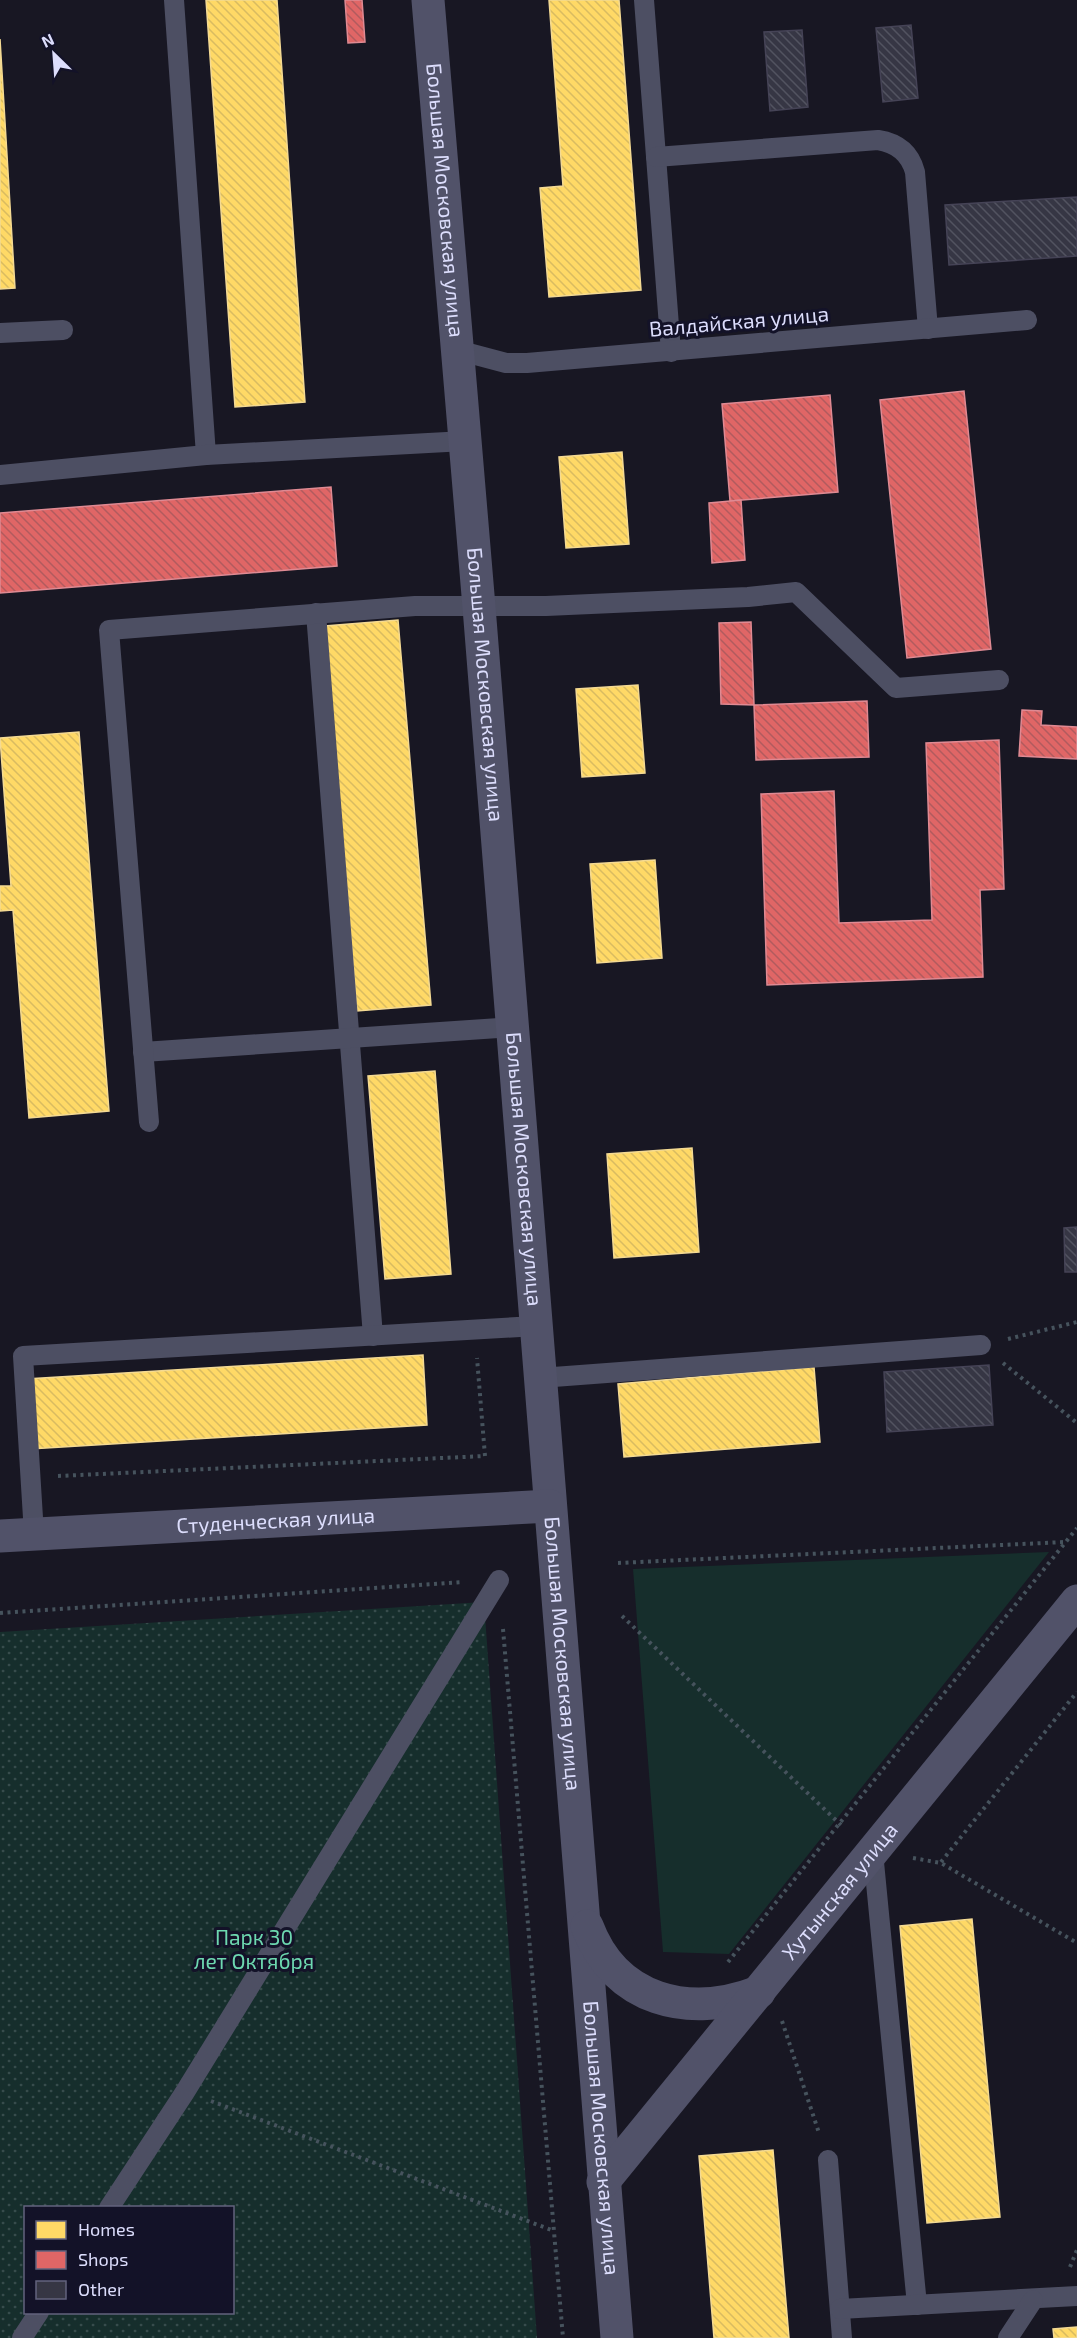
<svg xmlns="http://www.w3.org/2000/svg" width="1077" height="2338" viewBox="0 0 1077 2338" font-family="'Exo 2',sans-serif">
<style>
.grass{fill:#162e2c}
.park{fill:url(#park-dots);fill-rule:evenodd}
.homes{fill:url(#homes-back-hatch);stroke:#f4da93;stroke-width:1.5}
.shops{fill:url(#shops-back-hatch);stroke:#df8a93;stroke-width:1.5}
.building{fill:url(#building-back-hatch);stroke:#454356;stroke-width:1.5}
.lines{fill:none;stroke-linecap:round;stroke-linejoin:round}
.path{stroke:#46535d;stroke-width:4;stroke-dasharray:3 4.5;stroke-linecap:butt}
.lane{stroke:#4d4f63;stroke-width:20}
.secondary{stroke:#515269;stroke-width:33}
.labels{text-anchor:middle;stroke-width:6;stroke-linejoin:round;paint-order:stroke}
.street-label{font-size:21px;fill:#dcddfc;stroke:#131228}
.park-label{font-size:21px;fill:#6dd8b0;stroke:#131228}
</style>
<defs>
<pattern id="park-dots" width="8" height="8" patternUnits="userSpaceOnUse" patternTransform="scale(1.5)"><rect width="8" height="8" fill="#162e2c"/><path d="M2 2h.1M6 6h.1" fill="none" stroke="#374c4c" stroke-width="1.8" stroke-linecap="round"/></pattern>
<pattern id="homes-back-hatch" width="6" height="6" patternUnits="userSpaceOnUse" patternTransform="scale(1.5)"><rect width="6" height="6" fill="#ffd966"/><path d="M-1 5l2 2M0 0l6 6M5-1l2 2" fill="none" stroke="#d9bb61"/></pattern>
<pattern id="shops-back-hatch" width="6" height="6" patternUnits="userSpaceOnUse" patternTransform="scale(1.5)"><rect width="6" height="6" fill="#e06666"/><path d="M-1 5l2 2M0 0l6 6M5-1l2 2" fill="none" stroke="#b15b5e"/></pattern>
<pattern id="building-back-hatch" width="6" height="6" patternUnits="userSpaceOnUse" patternTransform="scale(1.5)"><rect width="6" height="6" fill="#363644"/><path d="M-1 5l2 2M0 0l6 6M5-1l2 2" fill="none" stroke="#525360"/></pattern>
</defs>
<rect width="100%" height="100%" fill="#181723"/>
<polygon class="grass" points="1049,1552 729,1954 663,1952 633,1569"/>
<path class="park" d="M484,1602L537,2338H0V1632ZM26,2208H232V2312H26Z"/>
<g class="homes">
<polygon points="206,0 277,0 305,402 235,407"/>
<polygon points="549,0 619,0 641,290 549,297 540,188 563,186"/>
<polygon points="0,39 15,288 0,289"/>
<polygon points="622,452 629,544 566,548 559,457"/>
<polygon points="398,620 431,1005 357,1011 325,626"/>
<polygon points="638,685 645,773 582,777 576,689"/>
<polygon points="79,732 109,1111 29,1118 13,910 0,911 0,886 11,886 0,738"/>
<polygon points="655,860 662,958 597,963 590,864"/>
<polygon points="435,1071 451,1274 385,1279 368,1076"/>
<polygon points="692,1148 699,1252 614,1258 607,1154"/>
<polygon points="423,1355 427,1425 30,1449 26,1379"/>
<polygon points="814,1367 820,1442 624,1457 618,1384"/>
<polygon points="972,1919 1000,2217 927,2223 900,1926"/>
<polygon points="773,2150 789,2338 714,2338 699,2156"/>
<polygon points="1077,2327 1077,2338 1054,2338 1053,2329"/>
</g>
<g class="shops">
<polygon points="345,0 362,0 365,42 348,43"/>
<polygon points="964,391 991,649 907,658 880,400"/>
<polygon points="830,395 838,492 730,501 722,404"/>
<polygon points="331,487 337,566 0,593 0,513"/>
<polygon points="741,500 745,560 712,563 709,503"/>
<polygon points="751,622 754,705 721,704 719,623"/>
<polygon points="867,701 869,757 756,760 754,705"/>
<polygon points="1022,710 1042,711 1041,725 1077,727 1077,759 1019,756"/>
<polygon points="999,740 1004,889 980,890 983,977 767,985 761,794 834,791 839,923 932,920 926,743"/>
</g>
<g class="building">
<polygon points="911,25 918,98 883,102 876,28"/>
<polygon points="802,30 808,107 770,111 764,32"/>
<polygon points="1077,197 1077,256 949,265 945,205"/>
<polygon points="1077,1227 1077,1272 1065,1272 1064,1228"/>
<polygon points="989,1365 993,1425 887,1432 884,1372"/>
</g>
<g class="lines">
<g class="path">
<polyline points="1008,1339 1077,1322"/>
<polyline points="1003,1363 1077,1423"/>
<polyline points="58,1476 485,1456 477,1358"/>
<polyline points="618,1563 1065,1542"/>
<polyline points="0,1613 463,1582"/>
<polyline points="622,1616 841,1825"/>
<polyline points="503,1629 563,2338"/>
<polyline points="913,1858 941,1863 1077,1943"/>
<polyline points="941,1862 1077,1692"/>
<polyline points="728,1962 1077,1528"/>
<polyline points="782,2021 819,2133"/>
<polyline points="211,2101 554,2231"/>
<polyline points="1070,2267 1077,2250"/>
</g>
<g class="lane">
<polyline points="174,0 206,455"/>
<polyline points="644,0 671,352"/>
<path d="M656,157L878,140C897,143 910,153 915,172L928,329"/>
<polyline points="0,333 63,330"/>
<polyline points="457,350 506,363 527,363 1027,320"/>
<polyline points="0,475 206,455 465,441"/>
<polyline points="316,613 373,1336"/>
<polyline points="143,1052 513,1027"/>
<polyline points="149,1122 109,630 415,606 546,606 748,597 796,592 896,688 999,680"/>
<polyline points="540,1378 981,1345"/>
<polyline points="34,1534 23,1356 536,1326"/>
<polyline points="873,1852 917,2305"/>
<polyline points="828,2160 842,2338"/>
<polyline points="109,2208 185,2092 499,1580"/>
<polyline points="840,2309 1077,2296"/>
<polyline points="22,2338 39,2312"/>
<polyline points="1008,2338 1033,2300"/>
</g>
<g class="secondary">
<path id="s1" d="M428,0L479,607L617,2338"/>
<path id="s2" d="M0,1536L550,1506"/>
<path d="M587,1926C615,2001 689,2019 759,1992"/>
<path id="s3" d="M603,2182L1077,1601"/>
</g>
</g>
<g class="labels">
<g class="street-label">
<text dy="7" stroke="none"><textPath href="#s1" startOffset="201">Большая Московская улица</textPath></text>
<text transform="translate(739 322) rotate(-5)" y="7">Валдайская улица</text>
<text dy="7" stroke="none"><textPath href="#s1" startOffset="687">Большая Московская улица</textPath></text>
<text dy="7" stroke="none"><textPath href="#s1" startOffset="1173">Большая Московская улица</textPath></text>
<text dy="7" stroke="none"><textPath href="#s2" startOffset="276">Студенческая улица</textPath></text>
<text dy="7" stroke="none"><textPath href="#s1" startOffset="1659">Большая Московская улица</textPath></text>
<text dy="7" stroke="none"><textPath href="#s3" startOffset="375">Хутынская улица</textPath></text>
<text dy="7" stroke="none"><textPath href="#s1" startOffset="2145">Большая Московская улица</textPath></text>
</g>
<g class="park-label">
<text x="254" y="1945">Парк 30<tspan x="254" dy="24">лет Октября</tspan></text>
</g>
</g>
<rect x="24" y="2206" width="210" height="108" fill="#131228" stroke="#63637d" stroke-width="1.5"/>
<rect x="36" y="2221" width="30" height="18" fill="#ffd966" stroke="#63637d" stroke-width="1.5"/>
<text x="78" y="2236" font-size="18" fill="#dcddfc">Homes</text>
<rect x="36" y="2251" width="30" height="18" fill="#e06666" stroke="#63637d" stroke-width="1.5"/>
<text x="78" y="2266" font-size="18" fill="#dcddfc">Shops</text>
<rect x="36" y="2281" width="30" height="18" fill="#363644" stroke="#63637d" stroke-width="1.5"/>
<text x="78" y="2296" font-size="18" fill="#dcddfc">Other</text>
<g transform="translate(54 54) rotate(335)" stroke="#131228" stroke-width="4.5" paint-order="stroke">
<path d="M0-4.5L10 22L0 15L-10 22Z" fill="#dcddfc"/>
<text y="-9" font-size="16" font-weight="bold" text-anchor="middle" fill="#dcddfc">N</text>
</g>
</svg>
